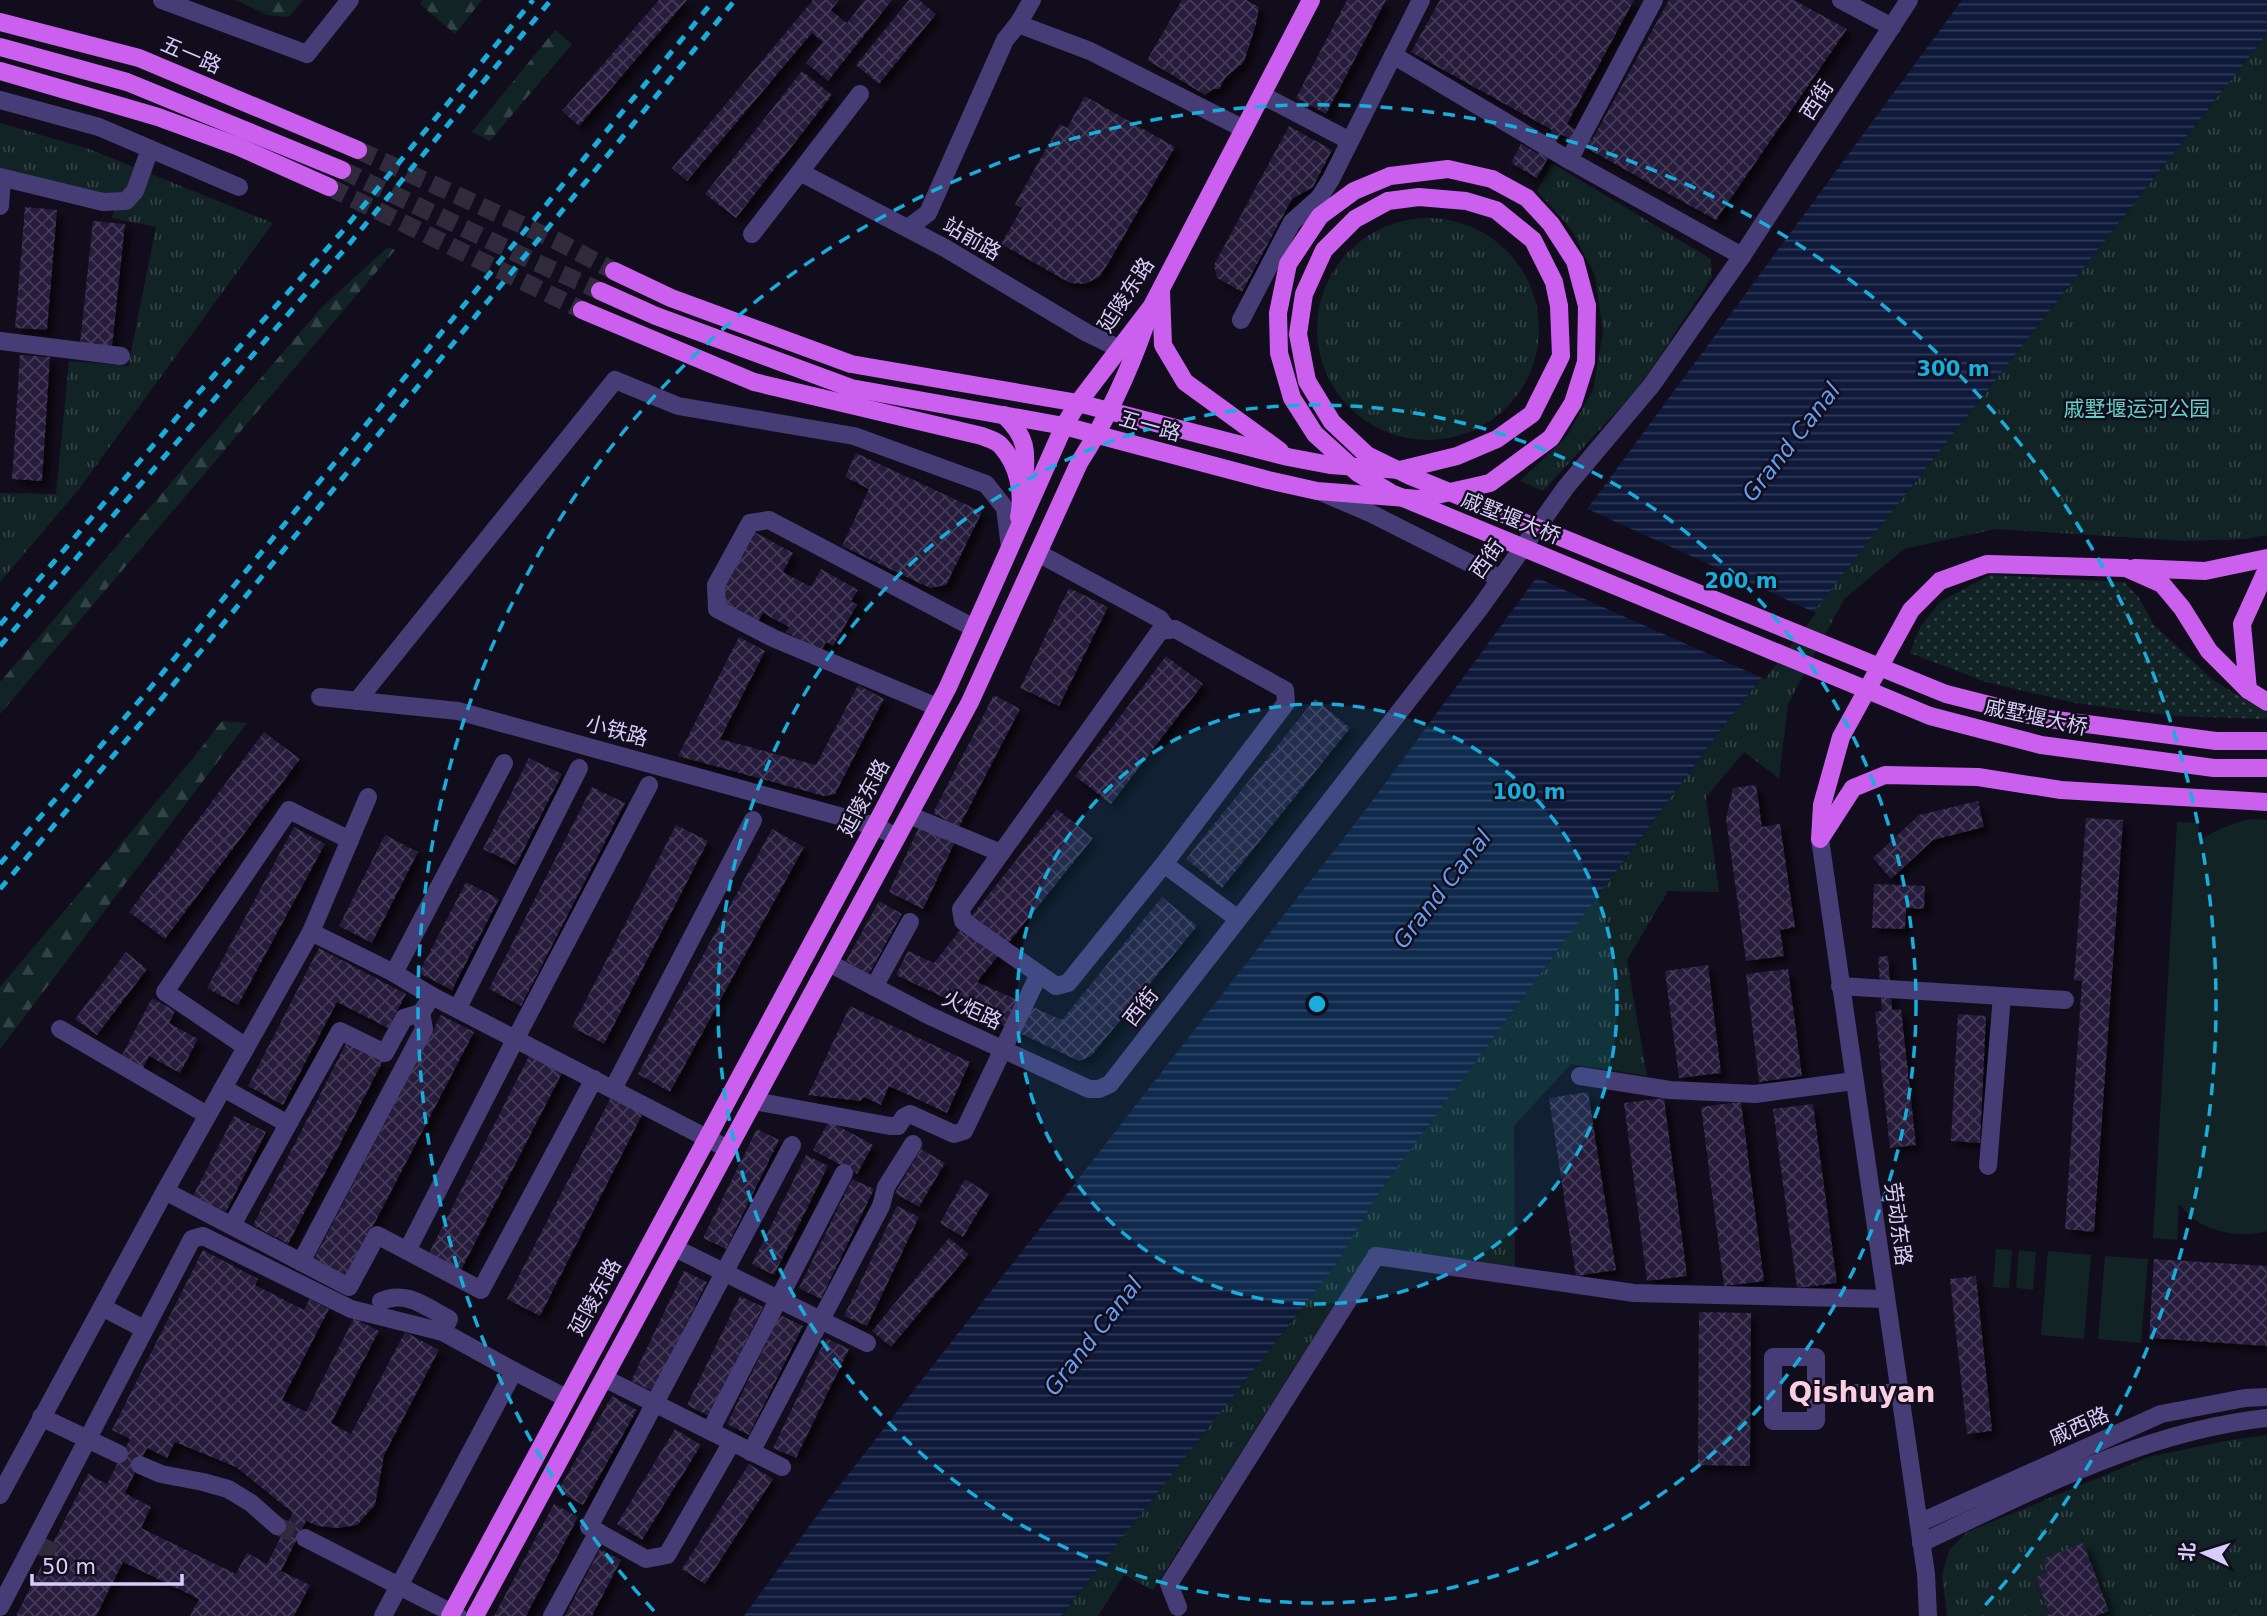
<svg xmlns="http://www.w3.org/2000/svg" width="2267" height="1616" viewBox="0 0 2267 1616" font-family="'DejaVu Sans','Noto Sans SC',sans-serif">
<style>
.grass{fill:url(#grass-dots)}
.forest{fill:url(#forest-firs)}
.park{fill:url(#park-tufts)}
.pitch{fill:#112325}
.water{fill:url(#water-rules)}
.pier{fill:#120d1c}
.building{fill:url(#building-cross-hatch);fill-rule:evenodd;filter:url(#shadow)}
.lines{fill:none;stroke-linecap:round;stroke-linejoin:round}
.minor-tunnel{stroke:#302a3d;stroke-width:18;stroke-dasharray:18 9;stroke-linecap:butt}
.major-tunnel{stroke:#302a3d;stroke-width:18;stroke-dasharray:18 9;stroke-linecap:butt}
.minor{stroke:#473d76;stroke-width:18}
.major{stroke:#cc60ee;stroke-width:18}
.rail{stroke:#18addb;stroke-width:5;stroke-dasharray:10 9;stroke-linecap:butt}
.major-bridge{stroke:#cc60ee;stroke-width:18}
.ring{fill:none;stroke:#18addb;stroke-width:3.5;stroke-dasharray:12 9}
.labels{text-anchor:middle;stroke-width:5;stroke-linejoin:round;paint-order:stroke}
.street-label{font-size:21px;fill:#d8cdfa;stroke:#120d1c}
.park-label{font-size:21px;fill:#62d1c4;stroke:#120d1c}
.water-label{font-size:23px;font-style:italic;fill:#669dee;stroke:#120d1c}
.district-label{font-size:28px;font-weight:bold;fill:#facfe4;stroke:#120d1c}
.centre{fill:#18addb;stroke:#120d1c;stroke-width:3.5}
.ring-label{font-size:21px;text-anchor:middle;font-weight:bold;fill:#18addb;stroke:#120d1c;stroke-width:5;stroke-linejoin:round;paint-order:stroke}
</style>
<defs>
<pattern id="grass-dots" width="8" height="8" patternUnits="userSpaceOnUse" patternTransform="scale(1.75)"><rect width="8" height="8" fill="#112325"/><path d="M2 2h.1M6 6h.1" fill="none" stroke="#334246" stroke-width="1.8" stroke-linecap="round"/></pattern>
<pattern id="forest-firs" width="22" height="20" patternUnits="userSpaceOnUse" patternTransform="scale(1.75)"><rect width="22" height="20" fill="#112325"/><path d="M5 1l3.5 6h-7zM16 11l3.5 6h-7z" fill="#334246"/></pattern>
<pattern id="park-tufts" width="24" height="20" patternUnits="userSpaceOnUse" patternTransform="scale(1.75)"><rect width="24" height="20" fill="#112325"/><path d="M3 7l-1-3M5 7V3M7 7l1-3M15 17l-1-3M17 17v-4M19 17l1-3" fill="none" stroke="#334246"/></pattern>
<pattern id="water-rules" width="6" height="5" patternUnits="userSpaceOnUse" patternTransform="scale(1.75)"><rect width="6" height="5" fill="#0f1939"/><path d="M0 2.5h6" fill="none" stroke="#313957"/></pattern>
<pattern id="building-cross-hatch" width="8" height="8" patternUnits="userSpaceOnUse" patternTransform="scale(1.75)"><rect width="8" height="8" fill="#261b3a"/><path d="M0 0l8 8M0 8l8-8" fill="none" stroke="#453b57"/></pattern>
<filter id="shadow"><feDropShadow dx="6" dy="6" stdDeviation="3.5" flood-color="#0009"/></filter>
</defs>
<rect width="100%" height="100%" fill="#120d1c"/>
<polygon class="grass" points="1990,575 2124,582 2139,598 2154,625 2213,680 2267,713 2267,719 2174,716 2075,703 1986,682 1910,653 1920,627 1940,602"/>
<g class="forest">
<polygon points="236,0 303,0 289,17 267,15"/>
<polygon points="423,0 482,0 455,34 420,4"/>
<polygon points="555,30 572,44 490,141 472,132"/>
<polygon points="388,247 395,250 0,714 0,682 321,308"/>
<polygon points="222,721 247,723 0,1049 0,987 194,757"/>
</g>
<g class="park">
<polygon points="2267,34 2267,535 2245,539 2185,541 1996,529 1904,549 1844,599 1788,704 1779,778 1744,752 1706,797 1719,892 1668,891 1627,960 1647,1076 1571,1064 1514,1126 1515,1271 1370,1249 1153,1590 1124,1575 1098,1616 1061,1616 1335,1266 1380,1191 1719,732"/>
<polygon points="0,123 89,149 273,223 79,489 0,582 0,493 56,494 69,361 128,366 156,227 112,218 117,199 0,168"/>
<polygon points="1552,163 1711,259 1712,277 1640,386 1543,491 1520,481 1567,436 1593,390 1603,332 1595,275 1571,229 1537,191"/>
<circle cx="1428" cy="329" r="111"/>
<polygon points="2267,1435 2267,1616 1947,1616 1942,1575 1949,1550 1967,1532 2149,1457 2230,1440"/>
</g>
<g class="pitch">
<path d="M2250,819L2267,820V1231C2242,1238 2211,1233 2191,1217C2187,1213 2183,1208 2179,1204L2177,1240L2153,1238L2177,822L2199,823L2198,842C2215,830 2231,824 2250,819Z"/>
<polygon points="1996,1249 2012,1250 2009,1288 1993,1287"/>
<polygon points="2019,1250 2036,1252 2033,1290 2016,1288"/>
<polygon points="2048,1251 2091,1255 2084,1339 2041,1335"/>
<polygon points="2105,1256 2148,1259 2141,1343 2098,1339"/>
</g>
<polygon class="water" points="1962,0 2267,0 2267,34 1719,732 1380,1191 1335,1266 1061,1616 744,1616 829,1499 1361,816"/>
<polygon class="pier" points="1583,507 1816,613 1765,679 1533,576"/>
<g class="building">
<polygon points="659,0 687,0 579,126 562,111"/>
<polygon points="813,0 839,0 831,10 847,23 865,0 892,0 828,81 806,63 823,42 812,33 687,181 672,168"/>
<polygon points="909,0 919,0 936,14 879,84 856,65"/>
<polygon points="1182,0 1246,0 1259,7 1256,24 1244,62 1226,77 1219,89 1213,89 1205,95 1147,60"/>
<polygon points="1347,0 1386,0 1326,114 1296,98"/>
<polygon points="1440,0 1634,0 1567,124 1592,140 1669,0 1794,0 1847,29 1716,220 1561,134 1537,178 1511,163 1521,144 1539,154 1552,130 1411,52"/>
<polygon points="802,71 832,95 736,218 705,194"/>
<polygon points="1085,96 1175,147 1109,262 1099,277 1085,284 1070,283 1001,244 1022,208 1015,204 1060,124 1067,128"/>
<polygon points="1289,126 1332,150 1313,187 1292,199 1242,292 1217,278 1214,265"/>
<polygon points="25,207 57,210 47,330 15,328"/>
<polygon points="93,221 125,224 112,347 80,344"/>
<polygon points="20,355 50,357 42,481 12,479"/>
<polygon points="856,453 982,512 946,585 930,588 842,546 869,489 845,477"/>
<polygon points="751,530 793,553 783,572 811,587 821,569 858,590 851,601 857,605 833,646 826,642 821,651 786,632 789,627 763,613 756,625 722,606 720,586"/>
<polygon points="1069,588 1108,607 1059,706 1020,688"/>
<polygon points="739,637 765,651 720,739 816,765 858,685 884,699 835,794 824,796 678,756"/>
<polygon points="1166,656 1203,684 1111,804 1075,776"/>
<polygon points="994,695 1020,709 959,827 933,813"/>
<polygon points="1315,699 1350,728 1222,888 1186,859"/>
<polygon points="264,732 300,759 165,939 129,912"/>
<polygon points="529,758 562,774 516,865 483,849"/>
<polygon points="1756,785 1762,827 1780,824 1795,927 1780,930 1784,956 1746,961 1726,819 1733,788"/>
<polygon points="592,787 625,803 521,1006 489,989"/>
<polygon points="1978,801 1984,827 1933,840 1891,879 1873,858 1919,815"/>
<polygon points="1057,809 1093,838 977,982 1062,1020 1162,897 1197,926 1091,1056 1079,1061 896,975 908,951 934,963"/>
<polygon points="2086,818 2123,820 2094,1232 2065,1229 2082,981 2074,980"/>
<polygon points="676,825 708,841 604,1044 572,1027"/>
<polygon points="920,825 955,842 923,909 889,892"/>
<polygon points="294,827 325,844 238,1005 207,988"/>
<polygon points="772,829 804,847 670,1092 638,1074"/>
<polygon points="385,835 418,852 372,943 339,926"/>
<polygon points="466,882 499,899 452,990 419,973"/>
<polygon points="1874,884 1925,886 1924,909 1906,908 1905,929 1872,928"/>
<polygon points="879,901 902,914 869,974 846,961"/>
<polygon points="319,948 406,994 388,1028 337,1002 283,1105 248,1086"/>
<polygon points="126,952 147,969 97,1035 75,1019"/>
<polygon points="1888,956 1892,1010 1901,1009 1916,1145 1890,1148 1875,1012 1882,1011 1878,957"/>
<polygon points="1708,965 1721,1073 1679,1078 1665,971"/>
<polygon points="1788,969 1802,1076 1759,1082 1746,974"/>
<polygon points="152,998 175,1011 169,1023 198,1039 180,1073 149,1056 143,1068 121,1057"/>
<polygon points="850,1006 970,1062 947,1113 889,1086 881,1105 864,1097 860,1101 808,1095"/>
<polygon points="1958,1014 1986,1016 1980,1143 1951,1141"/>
<polygon points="441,1015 474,1032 347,1276 314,1259"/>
<polygon points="347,1042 383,1061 288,1244 253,1225"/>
<polygon points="530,1054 563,1071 459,1274 427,1257"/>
<polygon points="1588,1092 1616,1270 1576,1276 1549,1098"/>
<polygon points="611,1097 643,1113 540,1316 507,1299"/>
<polygon points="1664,1098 1687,1276 1647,1281 1624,1103"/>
<polygon points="1741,1102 1764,1281 1724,1286 1701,1107"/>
<polygon points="1813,1104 1837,1283 1797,1288 1773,1109"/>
<polygon points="234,1116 266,1132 226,1212 193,1196"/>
<polygon points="829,1121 873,1145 857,1174 813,1150"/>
<polygon points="757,1129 779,1140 726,1249 703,1238"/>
<polygon points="921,1149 945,1163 919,1207 895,1193"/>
<polygon points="806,1155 828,1166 774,1275 752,1264"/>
<polygon points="852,1179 874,1189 821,1299 799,1288"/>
<polygon points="965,1179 989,1194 963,1237 940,1223"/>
<polygon points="897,1206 919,1217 867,1326 844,1316"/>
<polygon points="949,1238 969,1254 891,1347 872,1331"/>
<path d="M203,1250L258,1279L255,1285L304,1310L310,1299L329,1309L282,1400L306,1412L354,1318L379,1331L331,1423L351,1434L405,1332L439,1350L384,1455L375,1505L357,1525L338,1528L318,1526L306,1521L281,1571L310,1585L294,1616H190L199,1599L123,1562L96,1616H16L88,1474L107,1484L130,1439L112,1430ZM175,1442L236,1467L293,1513L267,1564L247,1553L236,1574L141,1528L151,1507L125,1493L147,1448L167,1458Z"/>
<polygon points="2154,1259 2267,1266 2267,1346 2149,1338"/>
<polygon points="684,1271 707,1282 653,1391 631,1381"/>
<polygon points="1976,1276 1992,1431 1967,1434 1950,1279"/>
<polygon points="740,1296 763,1307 709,1416 687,1405"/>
<polygon points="1699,1312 1751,1313 1750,1466 1698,1465"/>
<polygon points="780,1315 803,1326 749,1435 727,1424"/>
<polygon points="826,1338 849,1349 796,1458 773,1448"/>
<polygon points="612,1396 637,1410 583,1505 558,1491"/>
<polygon points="675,1429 701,1445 642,1540 617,1524"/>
<polygon points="749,1464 773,1479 705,1584 682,1569"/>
<polygon points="554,1504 578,1517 526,1616 494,1616"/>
<polygon points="2083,1543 2109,1611 2096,1616 2045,1616 2050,1614 2036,1577 2048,1572 2043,1559"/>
<polygon points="600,1549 621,1560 592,1616 565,1616"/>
</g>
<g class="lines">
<g class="minor-tunnel">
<polyline points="277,1526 305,1538"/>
<polyline points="39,1545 57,1554"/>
</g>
<g class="major-tunnel">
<polyline points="358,150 557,241 614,271"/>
<polyline points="342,170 535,262 600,291"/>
<polyline points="329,187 582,310"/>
</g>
<g class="minor">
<polyline points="162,0 307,54 350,0"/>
<polyline points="1841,0 1892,27"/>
<polyline points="1018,24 1090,51 1244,129"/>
<polyline points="1393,55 1569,160 1742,256"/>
<polyline points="1262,95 1350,141"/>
<polyline points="0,100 99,127 239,187"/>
<polyline points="1569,160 1654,0"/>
<polyline points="800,172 945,248 1087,333 1120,349"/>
<polyline points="0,177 103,202 126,201 135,191 150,149"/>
<polyline points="0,206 2,178"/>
<polyline points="908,228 928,213 1005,40 1018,24 1032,0"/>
<polyline points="752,234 860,94"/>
<polyline points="1241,320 1292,222 1319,198 1331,179 1421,0"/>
<polyline points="0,341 121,356"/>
<polyline points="1321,492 1370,513 1501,579"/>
<polyline points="1038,553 1160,619 1168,630"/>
<polygon points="1175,629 1285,690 1286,703 1164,864 1068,983 1056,986 963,921 961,909 1160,631"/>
<polyline points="320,697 458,711 875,826 897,837"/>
<polyline points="357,701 615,380 678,406 854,436 986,484 1005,508 1010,547"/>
<polyline points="937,707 773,638 717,609 716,585 750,523 769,520 974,628"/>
<polyline points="909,815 1001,853"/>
<polyline points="1820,839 1926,1574 1928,1616"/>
<polyline points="1164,864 1238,919"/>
<polyline points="311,932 368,797"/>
<polyline points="829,963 928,1015 1089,1089 1099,1089 1110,1084 1480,608 1566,487 1651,386 1742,256 1909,0"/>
<polyline points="394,973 504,763"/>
<polyline points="1840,986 2065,1000"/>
<polyline points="874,987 910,922"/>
<polyline points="458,1008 579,768"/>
<polyline points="60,1029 207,1115"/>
<polyline points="246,1047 165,992 289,810 350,840"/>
<polyline points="1580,1076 1670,1090 1755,1094 1854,1081"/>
<polyline points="223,1088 288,1124"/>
<polyline points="613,1089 753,820"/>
<polyline points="754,1101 890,1126 898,1126 904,1117 910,1114 954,1134 964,1131 1039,974"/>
<polyline points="1988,1166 2002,996"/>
<polyline points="165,1191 349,1287 377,1235 481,1290 594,1079"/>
<polyline points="232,1225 340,1031 385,1053 404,1018 421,1013 432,996"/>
<polyline points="675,1248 867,1343"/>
<polyline points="407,1251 516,1038 649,785"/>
<polyline points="301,1262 424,1029 421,1013"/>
<path d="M381,1301C407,1290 426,1307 449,1319L443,1332L514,1371L383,1616"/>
<polyline points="102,1307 144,1329"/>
<polyline points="514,1371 566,1398"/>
<polyline points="604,1378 782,1467"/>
<polyline points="1816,1393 1816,1421 1773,1421 1773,1357 1816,1357 1816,1393 1900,1393"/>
<polyline points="41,1417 119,1454"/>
<polyline points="710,1431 844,1173"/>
<polyline points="732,1442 667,1555 646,1559 589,1527 792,1145"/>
<polyline points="751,1452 881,1206 886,1187 913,1144"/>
<polyline points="140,1465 161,1474 203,1482 228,1489 251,1503 277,1526"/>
<polyline points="0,1495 165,1191 311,932 394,973 432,996 728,1149"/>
<polyline points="1919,1523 2161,1414 2245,1398 2267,1397"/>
<polyline points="305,1538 458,1616"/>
<path d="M1921,1543C2032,1491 2144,1431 2267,1418"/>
<polyline points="0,1607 192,1239 203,1236 351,1309 443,1332"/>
<polyline points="1178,1607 1169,1584 1376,1256 1634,1293 1886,1299"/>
<polyline points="552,1616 598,1532"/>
</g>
<g class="major">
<polyline points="0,22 139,58 358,150"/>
<polyline points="0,47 127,82 342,170"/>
<polyline points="0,71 158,117 237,146 329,187"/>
<polyline points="614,271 671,298 851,364 1078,403 1288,457 1330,465 1400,470 1457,456 1497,439 1532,414 1561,356 1559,306"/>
<polyline points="600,291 656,316 851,388 1064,426 1268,480 1317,491 1419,499 1490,483 1551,438 1573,403 1586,362 1587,306"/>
<polyline points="1161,292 1163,345 1185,382 1280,451"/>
<path d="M582,310L754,382L982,436C989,439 998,441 1002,447C1018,465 1024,493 1019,517"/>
<path d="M1004,415C1029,439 1026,452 1024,485"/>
<polyline points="2135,568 2205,571 2267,558"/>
<polyline points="2248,690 2242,624 2267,569"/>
<polyline points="1822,836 1853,788 1885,775 1978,777 2061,790 2267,802"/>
<polyline points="1820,839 1822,805 1841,737 1911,610 1940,581 1987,564 2126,568 2162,584 2182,608 2209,651 2248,690 2267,702"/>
<polyline points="450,1616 875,826 948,687 1064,426 1078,403 1152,306 1311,0"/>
<path d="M475,1616L970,702L1079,463C1107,419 1129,372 1146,323"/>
</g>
<g class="rail">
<polyline points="0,625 185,408 341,233 533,0"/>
<polyline points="0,646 350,243 551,0"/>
<polyline points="0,864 151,687 714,0"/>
<polyline points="0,889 163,697 735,0"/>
</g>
<g class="major-bridge">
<polyline points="1559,306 1554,282 1533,240 1496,210 1466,201 1419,197 1388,201 1355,219 1324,250 1304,294 1298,334 1307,381 1332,422 1367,455 1410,476 1946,694 2041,718 2216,741 2267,741"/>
<polyline points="1587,306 1575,261 1551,224 1527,198 1492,179 1448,169 1390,176 1354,191 1320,216 1288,264 1278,313 1279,353 1292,398 1315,434 1358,473 1391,493 1930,716 2041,745 2214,768 2267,768"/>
</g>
</g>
<circle cx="1317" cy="1004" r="300" fill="#18addb" fill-opacity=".12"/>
<g class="ring">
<circle cx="1317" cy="1004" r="300"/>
<circle cx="1317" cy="1004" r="599"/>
<path d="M654 1611A899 899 0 1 1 1980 1611"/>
</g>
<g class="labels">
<g class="street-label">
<text transform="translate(191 55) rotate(23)" y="7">五一路</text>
<text transform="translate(1817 100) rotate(-57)" y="7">西街</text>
<text transform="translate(972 239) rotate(30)" y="7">站前路</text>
<text transform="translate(1126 295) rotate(-57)" y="7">延陵东路</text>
<text transform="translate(1150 426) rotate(15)" y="7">五一路</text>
<text transform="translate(1511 518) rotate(22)" y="7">戚墅堰大桥</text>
<text transform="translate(1487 559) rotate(-55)" y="7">西街</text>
<text transform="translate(2036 717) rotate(12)" y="7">戚墅堰大桥</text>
<text transform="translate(617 731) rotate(15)" y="7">小铁路</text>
<text transform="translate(864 798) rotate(-62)" y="7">延陵东路</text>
<text transform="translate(1141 1007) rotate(-52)" y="7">西街</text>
<text transform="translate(972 1010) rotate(25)" y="7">火炬路</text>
<text transform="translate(1898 1224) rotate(82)" y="7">劳动东路</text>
<text transform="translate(595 1297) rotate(-61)" y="7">延陵东路</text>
<text transform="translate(2079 1426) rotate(-24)" y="7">戚西路</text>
</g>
<g class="park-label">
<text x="2137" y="416">戚墅堰运河公园</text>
</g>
<g class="water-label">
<text transform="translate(1791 442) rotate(-52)" y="8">Grand Canal</text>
<text transform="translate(1442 889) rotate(-52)" y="8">Grand Canal</text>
<text transform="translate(1093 1336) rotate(-52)" y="8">Grand Canal</text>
</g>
<g class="district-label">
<text x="1862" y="1402">Qishuyan</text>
</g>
</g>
<circle cx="1317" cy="1004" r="10" class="centre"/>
<g class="ring-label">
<text x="1953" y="376">300 m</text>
<text x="1741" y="588">200 m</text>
<text x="1529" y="799">100 m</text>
</g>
<g transform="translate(2204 1553) rotate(274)" stroke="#120d1c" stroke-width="5" paint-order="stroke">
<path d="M0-5L12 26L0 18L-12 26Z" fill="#d8cdfa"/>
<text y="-10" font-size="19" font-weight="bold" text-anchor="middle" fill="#d8cdfa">北</text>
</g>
<path d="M32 1574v10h150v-10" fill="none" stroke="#d8cdfa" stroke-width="3.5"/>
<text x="42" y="1574" font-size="21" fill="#d8cdfa" stroke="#120d1c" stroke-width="5" paint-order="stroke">50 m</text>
</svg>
